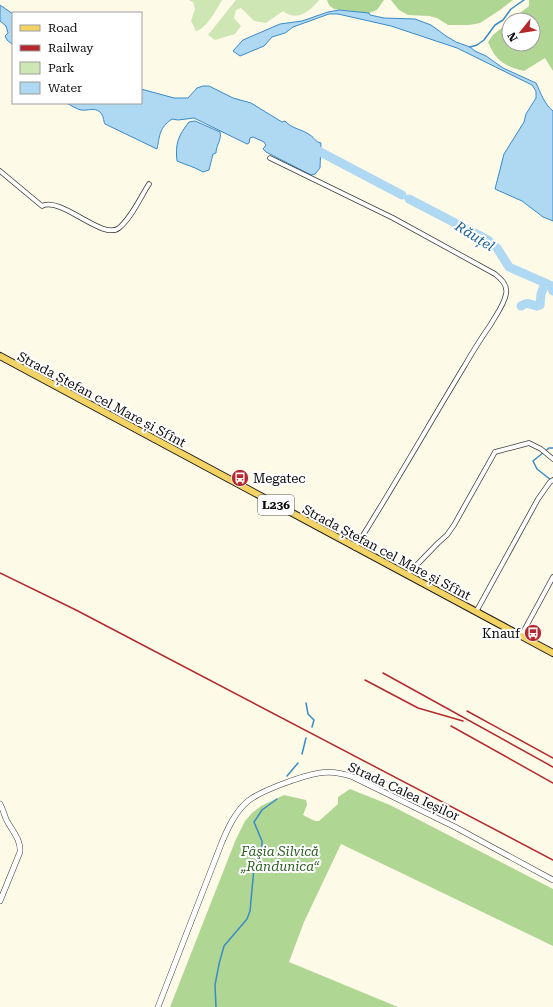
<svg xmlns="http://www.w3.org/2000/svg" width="553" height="1007" viewBox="0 0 553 1007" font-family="'Roboto Serif',serif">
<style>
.green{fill:#cde6b4}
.forest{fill:#b0d694}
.water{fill:#afd8f3;stroke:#3a8bc6}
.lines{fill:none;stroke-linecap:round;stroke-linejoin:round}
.stream{stroke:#3a8bc6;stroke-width:1.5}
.river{stroke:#afd8f3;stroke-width:9}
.minor-casing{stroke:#3d3d3d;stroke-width:5.5}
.tertiary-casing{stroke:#3d3d3d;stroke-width:6}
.primary-casing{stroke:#1b1b1b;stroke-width:8}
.minor{stroke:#fff;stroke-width:4}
.tertiary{stroke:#fff;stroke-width:5}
.primary{stroke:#f3d364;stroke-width:6}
.rail{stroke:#b3292d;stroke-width:1.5}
.labels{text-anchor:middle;stroke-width:4;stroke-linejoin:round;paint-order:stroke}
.shield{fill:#fff;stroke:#545454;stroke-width:1}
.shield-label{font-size:12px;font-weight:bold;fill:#0a0a0a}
.street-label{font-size:13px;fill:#0a0a0a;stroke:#fff}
.poi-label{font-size:13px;fill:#0a0a0a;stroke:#fff;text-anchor:start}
.park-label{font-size:13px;font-style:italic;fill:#2a5e1f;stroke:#fff}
.water-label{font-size:14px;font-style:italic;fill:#1a5d95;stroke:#fff}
</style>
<rect width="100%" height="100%" fill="#fefae8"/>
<g class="green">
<path d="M189,0H222C217,9 206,29 196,31L191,21L195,9L193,2Z"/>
<path d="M236,0H319C309,12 297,22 283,11L266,23L254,21L241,8L236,10L234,18L241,26L235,34L215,40L208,35Z"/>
</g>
<g class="forest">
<polygon points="327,0 384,0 377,10 369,13 334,9 329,5"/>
<polygon points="391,0 513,0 500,10 480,23 469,25 448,25 437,18 429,16 408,15 399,10"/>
<path d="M529,0H553V71L545,58L524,71C504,66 496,61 488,42L493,35L509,22V44H533V20H511L529,6Z"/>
<polygon points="350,789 390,805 553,889 553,946 341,844 304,922 289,962 398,1007 170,1007 236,839 245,821 252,813 261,806 284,795 306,800 307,805 303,815 315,821 319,821 338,804 338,797"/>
</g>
<g class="water">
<polygon points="0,5 13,14 13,45 7,40 5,36 8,33 6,26 0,21"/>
<path d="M339,10L369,13L370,15L384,18L415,19L431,25L446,36L456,42L470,47L475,51L486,56L503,68L536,83C541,93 544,104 553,111V221L543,217L522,201L495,189L504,154L524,122L526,114L536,98V91L532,85L457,48L391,26L338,14H329L293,27L285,33L272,37L264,46L240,56L233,51L243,40L280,24L302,21L328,12Z"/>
<path d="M203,86H209L233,98L251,103L282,122L285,121C292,129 302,129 310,135C315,138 315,142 321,143L320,168L315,174L311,175L266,152L263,149L266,145L264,142L253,137L250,138L249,143L247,144L194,118L178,120L172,119C159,128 160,135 157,149L105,124C103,120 104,116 100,112C94,107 88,111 81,110C76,109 71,105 66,103H141V89L174,98H188L197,88Z"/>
<path d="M195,121L220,132C222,140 216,145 216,153L213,154L209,170L203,172C195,167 186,165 177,161C175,144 178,136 189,122Z"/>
</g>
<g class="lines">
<g class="stream">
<polyline points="470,47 477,45 484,40 495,25 503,20 511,9 524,0"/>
<polyline points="551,480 537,469 533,461 549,448 553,448"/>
<polyline points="306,703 308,714 314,720 312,727"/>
<polyline points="302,754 306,738"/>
<polyline points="287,776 298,763"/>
<polyline points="216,1007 215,985 219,964 224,946 247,919 250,911 254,868 262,846 262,841 254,822 262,810 277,799"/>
</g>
<g class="river">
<polyline points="309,146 402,195"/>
<polyline points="409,199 488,240 497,248 509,267 550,285 553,291"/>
<path d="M521,306C528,301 530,305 537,306L540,305L541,294L545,283"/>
</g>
<defs>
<g id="minor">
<path d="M270,158L393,218L495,274C501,279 508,285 506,294C504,305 496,315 491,324C482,337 473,351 465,365C428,426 393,488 355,548"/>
<path d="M0,171L42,206C61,196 103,241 119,228C132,217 140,198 149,184"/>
<polyline points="407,575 438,543 447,535 454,525 495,452 529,443 541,449 553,459"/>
<polyline points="476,612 538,499 550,482 553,480"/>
<polyline points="521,636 553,577"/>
</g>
<g id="tertiary">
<path d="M0,804C3,809 4,814 6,819C12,831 21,839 20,852L0,901"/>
<path d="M158,1007L222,842C228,828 235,812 248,801C262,790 302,776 319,773C331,771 342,773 353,777L455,827L553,880"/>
</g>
<polyline id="primary" points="0,356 553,653"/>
</defs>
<use href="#minor" class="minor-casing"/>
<use href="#tertiary" class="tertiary-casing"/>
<use href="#primary" class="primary-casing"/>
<use href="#minor" class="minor"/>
<use href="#tertiary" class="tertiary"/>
<use href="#primary" class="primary"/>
<g class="rail">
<polyline points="0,573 76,610 553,860"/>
<polyline points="383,673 553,767"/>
<polyline points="365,680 418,708 463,721"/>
<polyline points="467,711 553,758"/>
<polyline points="451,726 553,783"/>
</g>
</g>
<defs>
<symbol id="bus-disc" viewBox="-11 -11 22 22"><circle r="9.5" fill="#b3292d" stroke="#fff"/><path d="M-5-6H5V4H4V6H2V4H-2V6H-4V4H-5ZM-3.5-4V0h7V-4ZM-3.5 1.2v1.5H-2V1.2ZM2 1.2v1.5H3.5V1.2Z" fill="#fff"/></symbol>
</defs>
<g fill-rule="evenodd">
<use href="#bus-disc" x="230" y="468" width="20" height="20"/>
<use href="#bus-disc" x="523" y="623" width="20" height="20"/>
</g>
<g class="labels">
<rect class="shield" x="258" y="495" width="36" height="20" rx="3"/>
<g class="shield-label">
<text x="276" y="509">L236</text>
</g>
<g class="street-label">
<text transform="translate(102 399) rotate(28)" y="5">Strada Ștefan cel Mare și Sfînt</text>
<text transform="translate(387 552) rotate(28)" y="5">Strada Ștefan cel Mare și Sfînt</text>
<text transform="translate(404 791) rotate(25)" y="5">Strada Calea Ieșilor</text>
</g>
<g class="poi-label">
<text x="253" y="483">Megatec</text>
<text x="520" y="638" text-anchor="end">Knauf</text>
</g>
<g class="park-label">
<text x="280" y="856">Fâşia Silvică<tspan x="280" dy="15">„Rândunica“</tspan></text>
</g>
<g class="water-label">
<text transform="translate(475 236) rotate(32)" y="5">Răuțel</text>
</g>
</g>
<rect x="12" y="12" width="130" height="92" fill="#ffffff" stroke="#9d9d9d"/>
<rect x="20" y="25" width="20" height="6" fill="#f3d364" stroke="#9d9d9d"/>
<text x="48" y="32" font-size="12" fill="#0a0a0a">Road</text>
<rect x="20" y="45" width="20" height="6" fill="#b3292d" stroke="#9d9d9d"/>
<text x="48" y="52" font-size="12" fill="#0a0a0a">Railway</text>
<rect x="20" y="62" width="20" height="12" fill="#cde6b4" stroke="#9d9d9d"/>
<text x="48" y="72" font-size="12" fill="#0a0a0a">Park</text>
<rect x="20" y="82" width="20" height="12" fill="#afd8f3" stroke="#9d9d9d"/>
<text x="48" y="92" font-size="12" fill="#0a0a0a">Water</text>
<g transform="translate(521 32) rotate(240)"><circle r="19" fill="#ffffff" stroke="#9d9d9d"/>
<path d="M0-3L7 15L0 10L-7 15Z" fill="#b3292d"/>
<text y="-6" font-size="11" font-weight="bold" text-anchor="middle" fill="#0a0a0a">N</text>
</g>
</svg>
